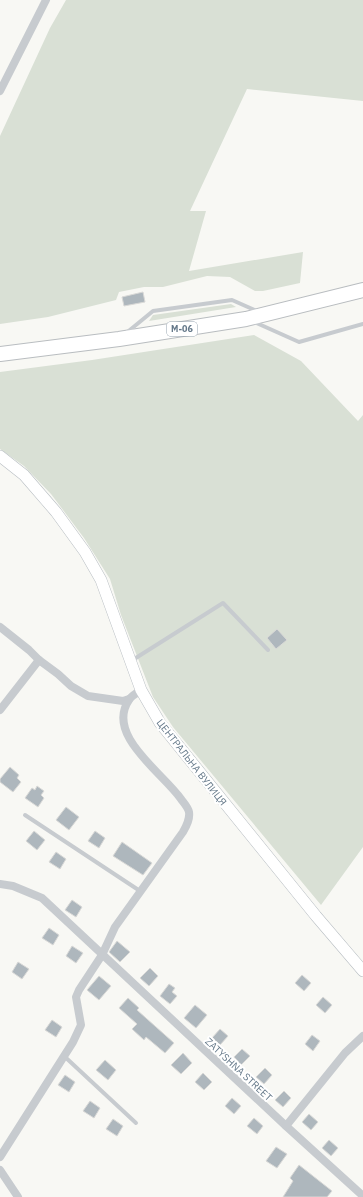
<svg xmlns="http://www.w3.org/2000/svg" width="363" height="1197" viewBox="0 0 363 1197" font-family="'IBM Plex Sans',sans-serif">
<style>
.green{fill:#d9e0d5}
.building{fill:#aeb7bd;stroke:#d9d9d7}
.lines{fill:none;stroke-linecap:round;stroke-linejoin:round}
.secondary-casing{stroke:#b7bdc2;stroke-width:12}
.highway-casing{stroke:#b9bdc0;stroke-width:16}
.lane{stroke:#c7cbcf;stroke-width:4}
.street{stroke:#c7cbcf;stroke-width:8}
.secondary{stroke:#fff;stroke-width:11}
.highway{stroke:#fff;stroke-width:14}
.labels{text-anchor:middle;stroke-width:4;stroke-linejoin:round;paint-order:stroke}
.shield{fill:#fff;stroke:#92a0ac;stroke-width:1}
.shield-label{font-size:9px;font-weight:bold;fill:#647889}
.street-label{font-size:10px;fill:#647889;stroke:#fff}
</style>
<rect width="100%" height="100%" fill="#f8f8f4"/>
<g class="green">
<polygon points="66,0 363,0 363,101 247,89 190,211 206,211 189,271 303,252 300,283 263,291 255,291 230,277 207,276 163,287 144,287 119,292 116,300 48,317 0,324 0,136 50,28"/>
<polygon points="231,304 236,307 149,321 153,315"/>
<polygon points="254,335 301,361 358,421 363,415 363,847 321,905 173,727 153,697 121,615 110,579 84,538 51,494 24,466 0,449 0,372 92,360"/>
</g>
<g class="building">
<polygon points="143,292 145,302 124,306 122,297"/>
<polygon points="277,629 287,640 276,649 267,638"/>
<polygon points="10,767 19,775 17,778 21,782 13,792 0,782 0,779"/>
<polygon points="37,786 44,791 41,795 44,798 38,807 25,798 32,788 35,790"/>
<polygon points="66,807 79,817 69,830 56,820"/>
<polygon points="34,831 45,840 37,850 26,841"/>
<polygon points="95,831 105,838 99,848 88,841"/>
<polygon points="122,842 152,863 143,875 113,856"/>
<polygon points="56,852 66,859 60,869 49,862"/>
<polygon points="72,900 82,907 76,917 65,910"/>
<polygon points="49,928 59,935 53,945 42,938"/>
<polygon points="117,941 130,952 120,962 109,952"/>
<polygon points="72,946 83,953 76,963 66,956"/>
<polygon points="18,962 29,969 22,979 12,972"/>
<polygon points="150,968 158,976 149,986 140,978"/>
<polygon points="302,975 311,983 304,991 295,983"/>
<polygon points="99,976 111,986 99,1000 87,990"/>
<polygon points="169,984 175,988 172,992 177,996 170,1004 160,996"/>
<polygon points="323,997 332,1005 325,1013 316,1005"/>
<polygon points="128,998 139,1008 137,1010 174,1043 165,1053 146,1037 144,1040 132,1029 137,1024 119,1008"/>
<polygon points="195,1005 207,1015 196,1028 184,1018"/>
<polygon points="52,1020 62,1027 56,1037 45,1030"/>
<polygon points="220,1029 228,1036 220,1045 212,1038"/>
<polygon points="312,1035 320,1041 313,1051 305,1044"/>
<polygon points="242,1049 250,1056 241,1065 234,1057"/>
<polygon points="183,1053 192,1063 181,1074 171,1065"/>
<polygon points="105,1060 116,1070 108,1080 96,1070"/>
<polygon points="265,1068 272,1075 264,1084 256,1077"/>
<polygon points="203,1073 212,1082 204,1090 195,1082"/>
<polygon points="65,1075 75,1082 69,1092 58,1085"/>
<polygon points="284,1091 291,1098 283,1107 275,1100"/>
<polygon points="232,1098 241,1106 234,1114 225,1106"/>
<polygon points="90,1101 100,1108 94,1118 83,1111"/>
<polygon points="309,1114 318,1122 311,1130 302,1122"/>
<polygon points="254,1118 263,1126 257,1134 247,1126"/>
<polygon points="113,1119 123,1126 117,1136 106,1129"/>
<polygon points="329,1140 338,1148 331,1156 322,1148"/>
<polygon points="276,1147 287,1154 277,1168 266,1161"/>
<polygon points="299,1165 332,1191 327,1197 283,1197 293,1181 290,1178"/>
</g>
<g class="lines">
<defs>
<polyline id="secondary" points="0,456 24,475 56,512 85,552 101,580 141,690 160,723 316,916 363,971"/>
<polyline id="highway" points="0,354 119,339 246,319 363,290"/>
</defs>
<use href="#secondary" class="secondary-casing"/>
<use href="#highway" class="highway-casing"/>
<g class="lane">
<polyline points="252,321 299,342 363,324"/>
<polyline points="125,334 153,311 232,300 259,312"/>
<polyline points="131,661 223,603 268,650"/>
<polyline points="25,815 140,891"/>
<polyline points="64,1056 136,1123"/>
</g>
<g class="street">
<polyline points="0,91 46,0"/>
<polyline points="0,627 29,650 39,660 58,674 71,686 88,696 123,701 129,699"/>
<polyline points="0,710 39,660"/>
<polyline points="0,884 13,886 42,898 286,1126 363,1196"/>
<polyline points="286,1126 345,1053 363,1036"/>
<path d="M0,1157L73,1042L81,1025L76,997L79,990L102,955L115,927L183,832C187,825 190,819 189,812C188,807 183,802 181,799C163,773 105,735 129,700C131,696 137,693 141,690"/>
<polyline points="0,1170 18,1197"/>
</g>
<use href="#secondary" class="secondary"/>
<use href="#highway" class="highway"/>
</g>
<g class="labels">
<rect class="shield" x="167" y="322" width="30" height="14" rx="3"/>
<g class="shield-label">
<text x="182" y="332">М-06</text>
</g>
<g class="street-label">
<text transform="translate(192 762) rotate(52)" y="4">ЦЕНТРАЛЬНА ВУЛИЦЯ</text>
<text transform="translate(239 1069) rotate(43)" y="4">ZATYSHNA STREET</text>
</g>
</g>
</svg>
